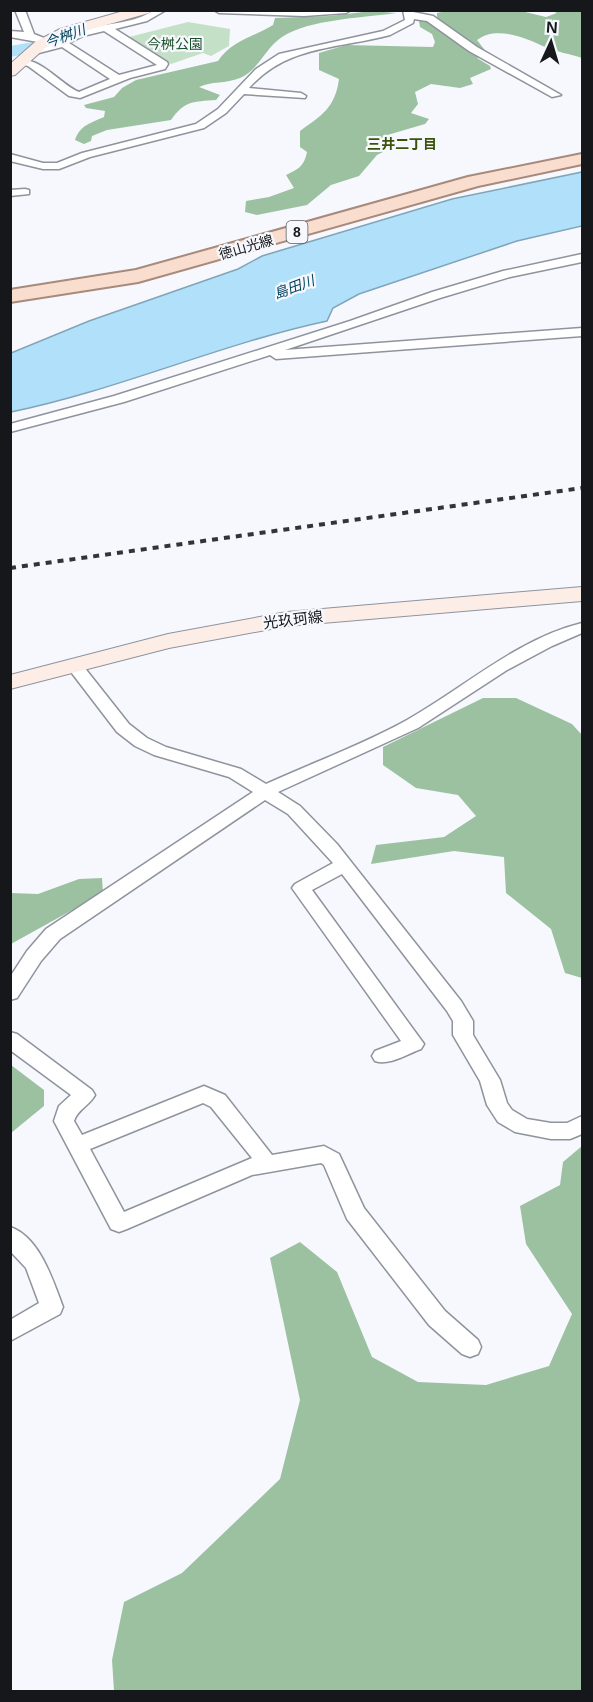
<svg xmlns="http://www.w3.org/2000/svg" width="593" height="1702" viewBox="0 0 593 1702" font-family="Helvetica,'Noto Sans JP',sans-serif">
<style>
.green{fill:#c4e1c7}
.forest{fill:#9cc1a0}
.water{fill:#b0e0fa;stroke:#82a4b7;stroke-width:1.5}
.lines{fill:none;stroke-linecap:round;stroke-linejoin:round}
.river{fill:#b0e0fa;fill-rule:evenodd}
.street-casing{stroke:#8f939c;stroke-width:3}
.secondary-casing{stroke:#8f939c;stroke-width:2}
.primary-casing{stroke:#a78a7b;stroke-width:4}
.street{fill:#fff;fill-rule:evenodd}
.secondary{fill:#fceee7;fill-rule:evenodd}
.primary{fill:#f9decf;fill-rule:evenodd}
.rail{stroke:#323438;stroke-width:4;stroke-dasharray:6 6;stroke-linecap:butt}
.labels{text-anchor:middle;stroke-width:4.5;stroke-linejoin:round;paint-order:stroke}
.far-water-label{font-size:14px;font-style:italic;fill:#00435c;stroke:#f6f8fe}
.far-park-label{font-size:14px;fill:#195127;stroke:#f6f8fe}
.far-neighbourhood-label{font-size:14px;font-weight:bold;fill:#3a5308;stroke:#f6f8fe}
.shield{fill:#f6f8fe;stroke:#585a5e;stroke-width:1.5}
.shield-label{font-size:14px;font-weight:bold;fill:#15171a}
.far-street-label{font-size:14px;fill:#15171a;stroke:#f6f8fe}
.street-label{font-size:15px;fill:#15171a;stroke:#f6f8fe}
</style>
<rect width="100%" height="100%" fill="#f6f8fe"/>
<polygon class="green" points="188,22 230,29 229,46 211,56 203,53 171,64 129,37"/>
<g class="forest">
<path d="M371,11L396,13C362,18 310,19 282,37C265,48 259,70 240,78C226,84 211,81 199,87L220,95L216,100C193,102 185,100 171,120L107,130L92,136L91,141L84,144L75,140C80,125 91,123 104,117L105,111L86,108L84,105L114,97L122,88L136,80L218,61C231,41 253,37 273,25L275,18L330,16Z"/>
<path d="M447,11H521L546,17L557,13L552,11H582V58C570,54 557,52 545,47C526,38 496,25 477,40L487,53L477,58L490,66L491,69L470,78L473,84L460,88L431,84L415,92L418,104L411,113L429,119L425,124L384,136L378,145L387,150L377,155L359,176L331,185L307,205L257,215L245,212L246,201L269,197L294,188L286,175C299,169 304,166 307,152L300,147V131C322,115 335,108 339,79L319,70V53L346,45L433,47L435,42L432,34L420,27L419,21L437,19V13Z"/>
<polygon points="483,698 516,698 572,724 582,735 582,978 565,973 551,929 506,893 504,857 454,851 371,864 376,845 444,837 476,816 458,795 416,788 383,765 383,747"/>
<polygon points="102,878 103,893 11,944 11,893 38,894 79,879"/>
<polygon points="11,1065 44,1090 44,1106 11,1133"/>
<polygon points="582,1146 582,1691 114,1691 112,1660 124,1602 182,1573 280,1479 300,1400 270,1258 300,1242 337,1272 372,1357 418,1382 486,1385 549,1366 572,1314 526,1244 520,1206 560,1185 563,1162"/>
</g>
<path class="water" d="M582,172V226L517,241L359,294L333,308L327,321C220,344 118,390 11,412V353L89,321L238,269L262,256L452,199Z"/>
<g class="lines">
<polygon class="river" points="139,10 163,10 145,21 90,32 57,48 10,57 10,46 45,40 79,24"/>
<defs>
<g id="street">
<polygon points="15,10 25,10 34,34 49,40 49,44 10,37 10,31 24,32"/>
<path d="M154,10H166L147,21L115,29L167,62L168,64L165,69L130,78L80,98L69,96L28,66L16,63C34,50 61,85 79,92L110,79L62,47L35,54L31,53V49C51,45 66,34 85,29C107,23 134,24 154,10ZM104,31L157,65L119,75L69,43L83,36Z"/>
<polygon points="214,10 351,10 346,13 304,16 219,13"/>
<path d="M403,10L433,16L477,47L561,95L552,97L469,51L427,21L414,19L413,23L390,35C338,49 287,45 249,88L301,93L306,96L305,98L244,94L226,113L204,128L90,157L59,169H43L10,161V154L43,163H57L82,153L196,124L218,109L256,69L279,54L383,31L405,20Z"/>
<polygon points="25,189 29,190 29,194 10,196 10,190"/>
<polygon points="582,254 582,262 510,277 440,298 285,350 582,328 582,336 276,359 270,355 124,402 10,432 10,424 114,396 350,321 432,292 503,271"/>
<path d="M582,623V633L552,646L507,670L418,728L278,792L300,806L337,844L461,1001L473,1021V1035L500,1080L507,1103L512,1110L527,1119L551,1123H567L582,1116V1134L570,1139H551L515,1132L498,1122L487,1105L480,1081L453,1035V1021L447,1011L342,874L312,890L424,1044L421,1049C407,1054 389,1066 375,1061L372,1056L375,1051L401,1041L292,888L295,884L333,863L288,814L265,800L60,939L41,961L17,998L10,1000V977L27,951L46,929L253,792L229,777L154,755L135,746L117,732L68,668L66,665L68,662H80L129,724L147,738L166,747L241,769L266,784C312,763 362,745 407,720C464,688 517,639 582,623Z"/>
<path d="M10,1032L17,1034L92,1090L95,1095C90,1105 77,1110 74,1121L82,1135L204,1086L225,1095L272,1155L324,1146L339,1154L364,1208L445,1311L478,1340L481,1347L478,1354L470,1357L462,1354L429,1325L347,1219L324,1165L321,1163L252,1175L127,1229L119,1232L111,1229L54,1121L59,1106L71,1095L10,1050ZM203,1103L211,1107L252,1158L124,1212L90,1149Z"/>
<path d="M10,1227C40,1237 53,1281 63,1307L60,1314L10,1341V1320L39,1303L26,1268L10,1251Z"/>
</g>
<g id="secondary">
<polygon points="127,10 151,10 149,13 70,35 45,48 15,75 10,76 10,64 35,42 60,29"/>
<polygon points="582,587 582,601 287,626 169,648 10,689 10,675 168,634 287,612"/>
</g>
<polygon id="primary" points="582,154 582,164 478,186 138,282 10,302 10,290 136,270 468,177"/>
</defs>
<use href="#street" class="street-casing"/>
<use href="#secondary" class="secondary-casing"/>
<use href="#primary" class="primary-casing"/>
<use href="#street" class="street"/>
<use href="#secondary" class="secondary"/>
<use href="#primary" class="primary"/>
<polyline class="rail" points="10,568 582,488"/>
</g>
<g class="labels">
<g class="far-water-label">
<text transform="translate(65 36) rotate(-20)" y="5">今桝川</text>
<text transform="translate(294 287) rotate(-20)" y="5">島田川</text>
</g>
<g class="far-park-label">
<text x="175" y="49">今桝公園</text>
</g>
<g class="far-neighbourhood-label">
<text x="402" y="149">三井二丁目</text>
</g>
<rect class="shield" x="286.5" y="221" width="21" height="22" rx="4.5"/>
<g class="shield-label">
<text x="297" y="237">8</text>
</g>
<g class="far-street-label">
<text transform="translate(246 247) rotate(-16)" y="5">徳山光線</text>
</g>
<g class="street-label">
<text transform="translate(293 620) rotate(-7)" y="5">光玖珂線</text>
</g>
</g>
<rect width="593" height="1702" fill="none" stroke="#15171a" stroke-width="24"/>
<g transform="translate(551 42) rotate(4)" stroke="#f6f8fe" stroke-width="4.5" paint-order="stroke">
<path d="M0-4.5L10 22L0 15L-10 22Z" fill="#15171a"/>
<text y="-9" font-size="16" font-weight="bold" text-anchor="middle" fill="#15171a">N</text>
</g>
</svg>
